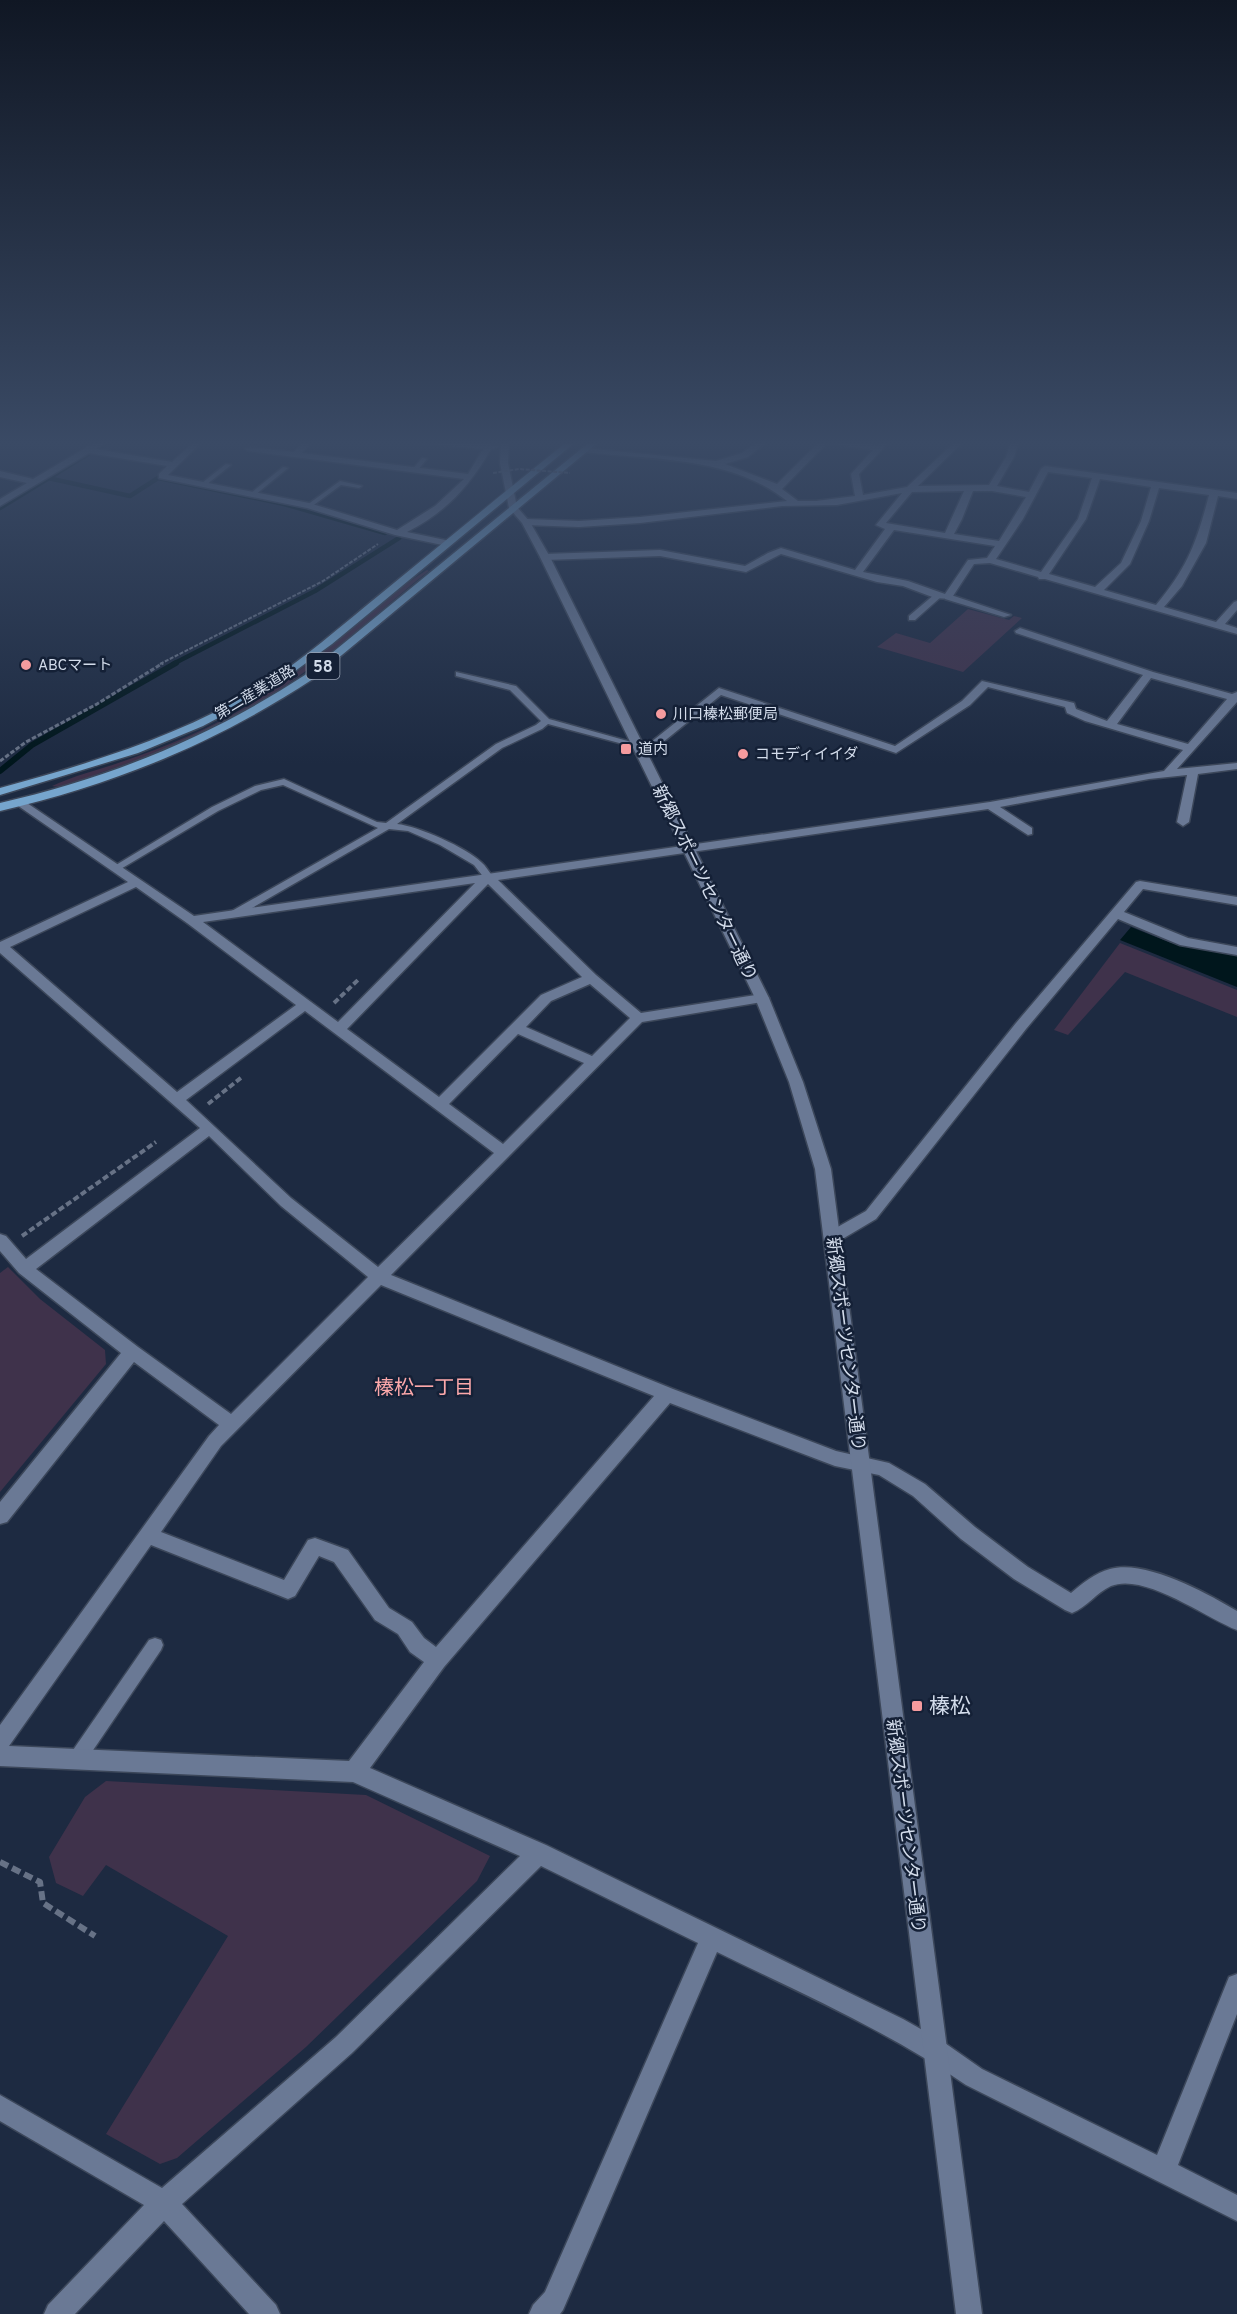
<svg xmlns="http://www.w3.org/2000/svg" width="1237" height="2314" viewBox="0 0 1237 2314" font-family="Overpass,'Noto Sans JP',sans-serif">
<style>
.green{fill:#3f324b}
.water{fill:#00161c}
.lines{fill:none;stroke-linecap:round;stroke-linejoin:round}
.stream-far1{stroke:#00161c;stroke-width:4.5}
.stream{stroke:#00161c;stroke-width:6}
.lane-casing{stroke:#3c475a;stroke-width:3}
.street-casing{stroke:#3c475a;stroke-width:3}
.secondary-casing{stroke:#3c475a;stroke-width:3}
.primary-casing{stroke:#3c475a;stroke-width:3}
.path-far3{stroke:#677286;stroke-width:2;stroke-dasharray:4 1.5;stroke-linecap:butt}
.path-far2{stroke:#677286;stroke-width:3;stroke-dasharray:4.5 2;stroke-linecap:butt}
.path-far1{stroke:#677286;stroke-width:4;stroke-dasharray:6 3;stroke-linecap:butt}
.path{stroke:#677286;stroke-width:6;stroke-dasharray:9 4.5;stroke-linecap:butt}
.lane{fill:#6a7995;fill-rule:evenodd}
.street{fill:#6a7995;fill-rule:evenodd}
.secondary{fill:#6a7995;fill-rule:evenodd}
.primary{fill:#76a5cd;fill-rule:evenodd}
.path-bridge{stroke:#677286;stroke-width:2;stroke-dasharray:4 1.5;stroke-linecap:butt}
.poi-dot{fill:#f59b9e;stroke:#142036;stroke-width:2}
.labels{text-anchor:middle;stroke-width:5;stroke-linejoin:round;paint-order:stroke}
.far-poi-label{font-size:15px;fill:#d3dceb;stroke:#142036;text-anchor:start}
.far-street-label{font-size:15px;fill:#d3dceb;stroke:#142036}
.shield{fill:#142036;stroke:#9aa4b5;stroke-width:1.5}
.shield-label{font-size:16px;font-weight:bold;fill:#d3dceb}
.street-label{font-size:18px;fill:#d3dceb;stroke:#142036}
.neighbourhood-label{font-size:20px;fill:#fca8aa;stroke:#142036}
.near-poi-label{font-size:21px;fill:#d3dceb;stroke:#142036;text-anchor:start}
</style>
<rect width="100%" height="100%" fill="#1d2a41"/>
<g class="green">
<path d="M427,570L429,571L415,582C370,620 324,660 275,693C221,728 160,753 100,773C88,778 64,790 52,786C73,776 98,770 121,762C165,747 209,729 249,705C315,666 364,609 427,570Z"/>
<polygon points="968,609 1009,620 1014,616 1022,618 963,672 877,647 896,633 930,643"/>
<polygon points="1120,943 1237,990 1237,1017 1125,972 1068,1035 1054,1030"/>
<polygon points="8,1267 40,1299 105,1350 106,1364 0,1492 0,1273"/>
<polygon points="106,1781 366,1795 490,1856 477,1881 306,2047 177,2158 160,2164 106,2134 228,1936 106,1865 83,1896 56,1883 49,1857 85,1797"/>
</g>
<polygon class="water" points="1131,927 1171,943 1237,954 1237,987 1120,940"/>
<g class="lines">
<g class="stream-far1">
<polyline points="48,478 130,496 158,478 284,504 385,533"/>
<polyline points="0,508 111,440"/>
<polyline points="173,664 315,591 399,538"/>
</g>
<polyline class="stream" points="0,771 32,745 176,663"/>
<defs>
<g id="lane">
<polygon points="422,458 427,459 416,472 412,472 411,471"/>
<polygon points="226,464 231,465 206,485 202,485 202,483"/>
<polygon points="283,467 288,468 255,495 251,495 251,493"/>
<polygon points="340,481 362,486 359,488 341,485 311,507 307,507 307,505"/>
<polygon points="935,594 942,596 915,620 909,620 909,616"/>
<polygon points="945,595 951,595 1011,615 1004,617 945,599"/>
<path d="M456,672L516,686L549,719L642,745L638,748L548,724L542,729L502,748L397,824C418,826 467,848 481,862C486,866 489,872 493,877L488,880L485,879L474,865L440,845L408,831L389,829L238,916H230V912L378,828L283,785L261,790L218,811L119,870H113L111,868L212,807L255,786L284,779L377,822L386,823L496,744L536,725L541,721L510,690L456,676Z"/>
<polygon points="155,1638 161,1640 163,1645 161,1650 83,1765 77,1767 71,1765 69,1759 71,1753 149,1640"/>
</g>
<g id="street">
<path d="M99,440H108L96,449L172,462L196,440H204L168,475L309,503L397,530L435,506L464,479L249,451L245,449L249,447L294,452L305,440H313L302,453L468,474L483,449L409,442L405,440L489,444L499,447L491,449C469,487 446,512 407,532L450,541L452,543L447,546L395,535L307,508L159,478V474L167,466L89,453L0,506V499L27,483L0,477V471L33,479Z"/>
<path d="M760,440H769L748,457L725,464L777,484L821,440H840L877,445L883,440H891L859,474L863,495L907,487L957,440H965L918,486L989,485L1006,457L1011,440H1019L1014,457L997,486L1029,492L1041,469L1045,466L1237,493V499L1218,496L1206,543L1182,586L1164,607L1216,622L1234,602L1237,601V610L1225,624L1237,628V634L1045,579H1039L1038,577L990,563L974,564L951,599L935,598L903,586L877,582L781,554L746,572L660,556L545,560L540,557L545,554L660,550L745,566L768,553L781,548L855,570L885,529L876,525L902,493L837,505L782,506L640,523L579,527L526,525L522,522L526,519L579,521L640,517L787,501C731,456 652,460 584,452L580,450L584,448L716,461L742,453ZM827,443L873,450L851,474L855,496L816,501H798L782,489ZM1048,472L1092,478L1078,519L1041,572L996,559L1023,519ZM1100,479L1151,487L1141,521L1121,563L1095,587L1049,574L1086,519ZM1159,488L1209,495C1197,541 1188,567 1156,605L1104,590L1130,564L1149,521ZM964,491L945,533L886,523L912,492ZM973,491H992L1026,497L999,541L954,534L962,519ZM894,530L995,546L987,558L968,560L945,594L908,581L863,572Z"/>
<path d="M1020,628L1153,672L1232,694L1237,692V702L1177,769L1237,763V769L1198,774L1189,822L1183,826L1177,822L1187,775L1149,779L1000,807L1032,828V834L1028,835L988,809L498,880L596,975L641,1013L762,994L769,998L762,1002L642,1022L391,1275L673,1389L836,1451L889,1463L925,1484L975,1527L1028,1567L1071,1593C1083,1583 1095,1573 1110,1569C1145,1559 1207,1593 1237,1611V1630C1206,1618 1144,1572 1111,1586C1096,1593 1087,1607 1072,1613L1065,1610L1014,1579L961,1539L913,1496L879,1475L835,1466L670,1403L444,1667L370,1768L546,1845L903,2019L942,2041L982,2069L1157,2155L1229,1977L1237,1974V2014L1178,2165L1237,2195V2221L966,2085C888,2031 802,1994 717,1952L563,2310L560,2314H529L533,2305L545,2292L698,1943L541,1866L352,2053L182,2204L276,2305L280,2314H249L164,2221L75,2314H44L48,2305L144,2205L0,2121V2095L162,2188L336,2037L520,1856L353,1782L0,1766V1725L209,1436L219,1425L134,1362L7,1522L0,1524V1502L121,1353L19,1273L0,1251V1234L6,1236L26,1259L200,1128L0,953V942L128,882L14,803L20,800L24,801L194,916L990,802L1164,771L1183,750L1085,721L1067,713L1065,707L988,687L970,705L896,753L721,695L646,756L642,757L636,754L719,688L895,746L962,701L982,681L1074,703L1076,709L1107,721L1143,675L1016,633L1015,631ZM1151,678L1227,699L1188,744L1117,724ZM475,883L338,1022L203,922ZM488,884L582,977L541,995L439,1097L347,1029ZM136,887L187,923L296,1005L177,1092L10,947ZM590,984L630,1018L592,1056L526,1027L551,1001ZM305,1011L494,1153L378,1267L291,1198L186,1100ZM518,1034L584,1063L503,1144L449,1104ZM209,1136L281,1206L368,1277L231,1414L138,1347L36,1269ZM381,1285L654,1396L436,1647L424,1638L412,1622L389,1608L348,1550L315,1538L308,1540L284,1580L161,1532L221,1446ZM151,1545L288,1599L295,1596L319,1556L334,1562L375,1620L398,1634L410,1652L424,1662L349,1761L9,1746Z"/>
<polygon points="1140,881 1237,897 1237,905 1143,889 1124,912 1188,938 1237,947 1237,955 1180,945 1118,919 1026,1029 876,1219 839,1241 827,1241 825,1237 827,1233 866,1211 1016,1023 1136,882"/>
</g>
<polygon id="secondary" points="501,440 509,440 508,463 517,507 530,522 550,557 769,998 803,1082 831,1169 982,2314 956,2314 815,1169 789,1082 755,998 540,557 522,523 509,508 500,463"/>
<g id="primary">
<path d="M569,440H578L332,644L265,693L203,726L138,753L0,795V788C88,764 178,737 257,689C302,661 342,625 383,592C445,541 507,490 569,440Z"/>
<path d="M592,440H601L313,679C214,744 115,784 0,811V803C110,778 210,737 305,675Z"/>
</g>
</defs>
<use href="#lane" class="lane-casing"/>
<use href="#street" class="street-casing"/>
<use href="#secondary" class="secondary-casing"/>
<use href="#primary" class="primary-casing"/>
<polyline class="path-far3" points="160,664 323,581 378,544"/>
<polyline class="path-far2" points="0,761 26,742 97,704 163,663"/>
<g class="path-far1">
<polyline points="334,1003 359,979"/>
<polyline points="208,1104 242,1077"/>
<polyline points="22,1236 156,1142"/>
</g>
<polyline class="path" points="0,1862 40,1882 43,1903 95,1936"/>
<use href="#lane" class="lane"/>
<use href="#street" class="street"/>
<use href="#secondary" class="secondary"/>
<use href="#primary" class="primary"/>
<polyline class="path-bridge" points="493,473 519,469 570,473"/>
</g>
<linearGradient id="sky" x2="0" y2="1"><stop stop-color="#101724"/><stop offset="0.58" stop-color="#3a4a65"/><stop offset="1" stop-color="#3a4a65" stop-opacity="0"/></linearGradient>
<rect width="1237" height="764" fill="url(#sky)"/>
<g class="poi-dot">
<circle cx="26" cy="665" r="6"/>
<circle cx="661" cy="714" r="6"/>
<rect x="620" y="743" width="12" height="12" rx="3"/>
<circle cx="743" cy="754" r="6"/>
<rect x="911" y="1700" width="12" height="12" rx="3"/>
</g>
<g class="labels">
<g class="far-poi-label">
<text x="38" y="670">ABCマート</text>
<text x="673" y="719">川口榛松郵便局</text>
<text x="638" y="754">道内</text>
<text x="755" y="759">コモディイイダ</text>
</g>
<g class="far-street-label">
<text transform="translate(255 692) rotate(-31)" y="5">第二産業道路</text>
</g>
<rect class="shield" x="306.5" y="653" width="33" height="26" rx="4.5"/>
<g class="shield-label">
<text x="323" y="672">58</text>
</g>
<g class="street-label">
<text transform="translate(705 883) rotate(64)" y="6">新郷スポーツセンター通り</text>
<text transform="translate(846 1344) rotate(83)" y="6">新郷スポーツセンター通り</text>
<text transform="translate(906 1826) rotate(83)" y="6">新郷スポーツセンター通り</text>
</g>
<g class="neighbourhood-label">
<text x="424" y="1394">榛松一丁目</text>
</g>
<g class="near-poi-label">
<text x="929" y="1713">榛松</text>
</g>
</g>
</svg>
